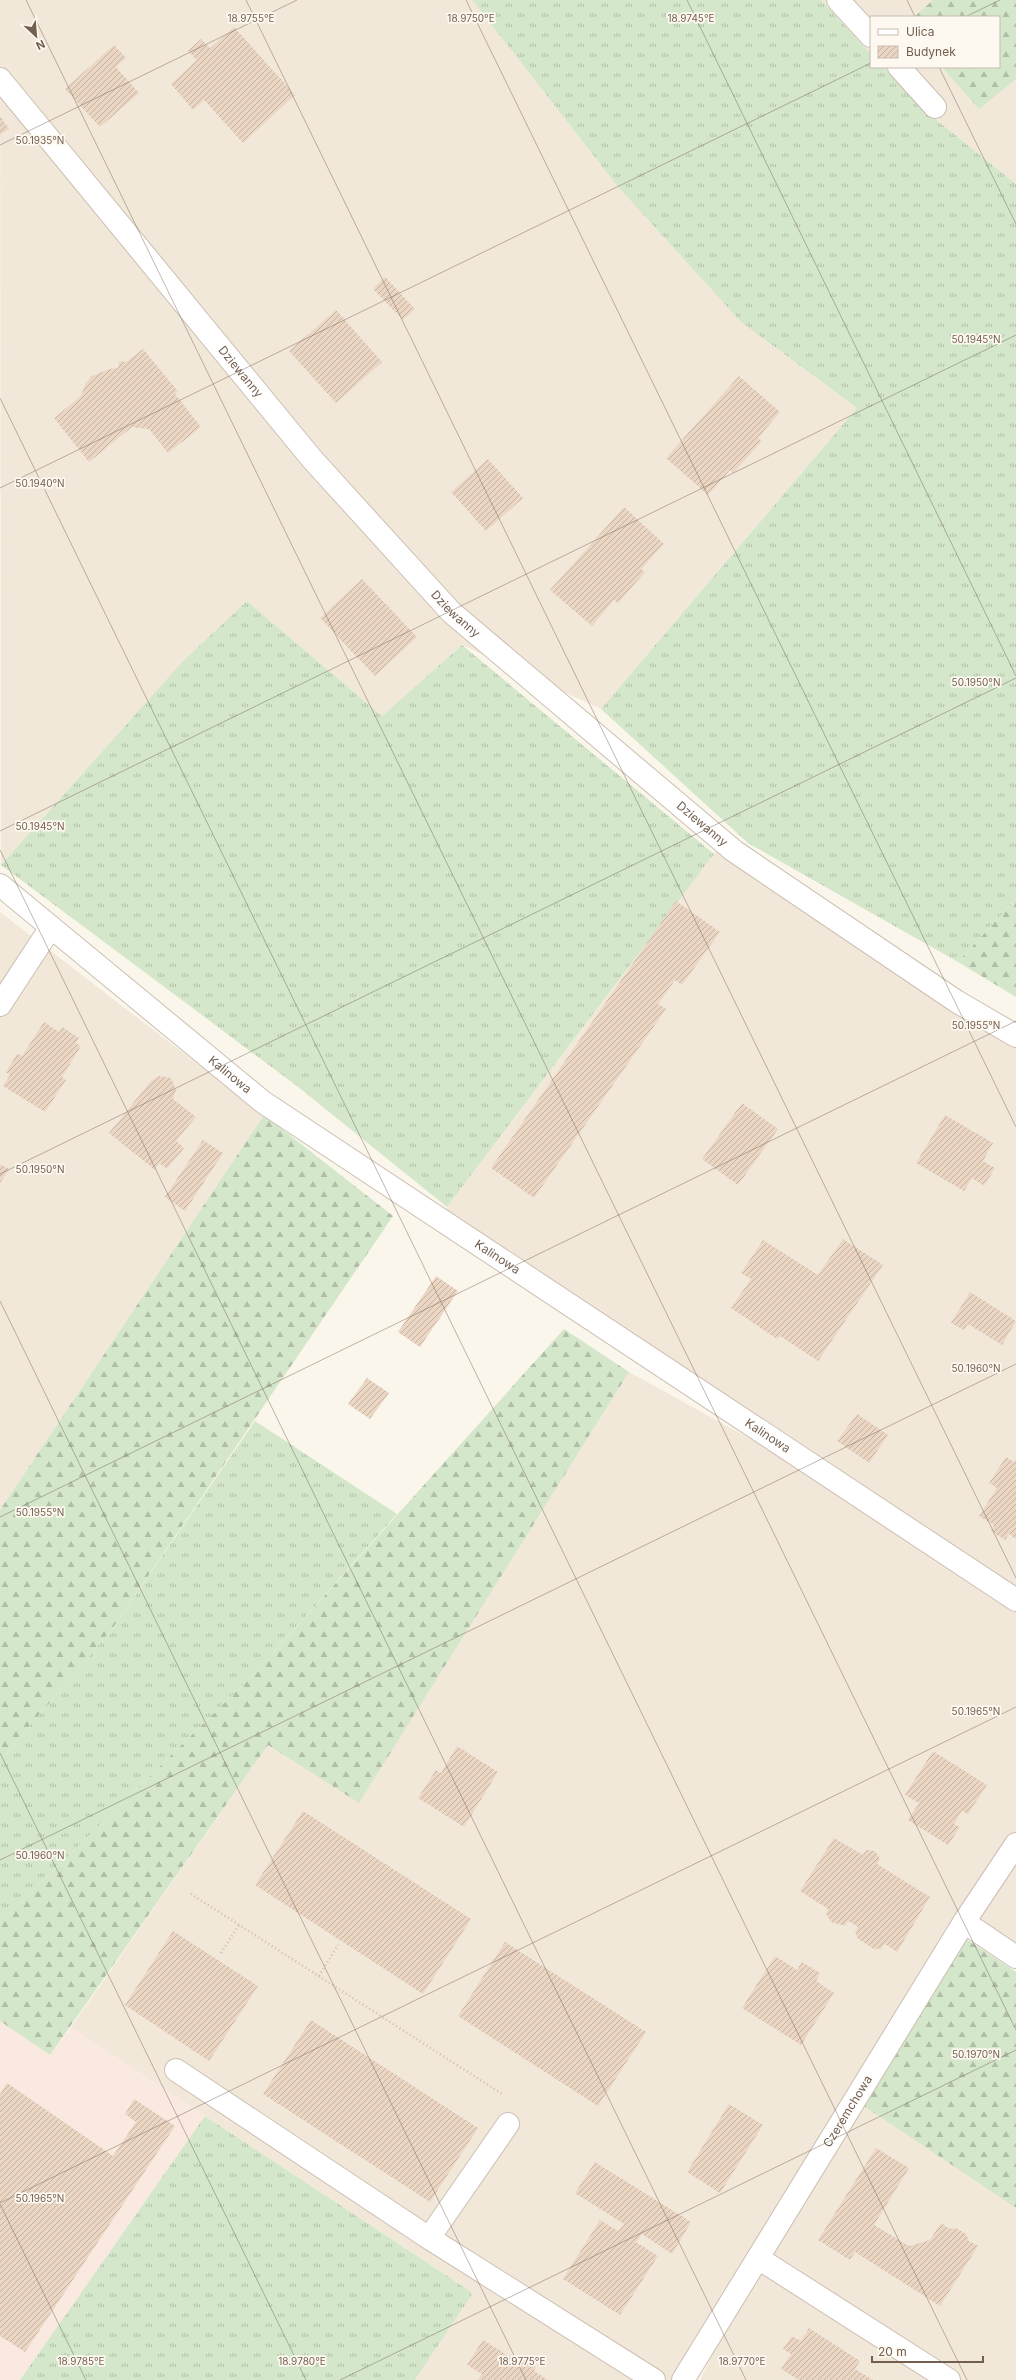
<svg xmlns="http://www.w3.org/2000/svg" width="1016" height="2380" viewBox="0 0 1016 2380" font-family="Inter,sans-serif">
<style>
.residential{fill:#f2e8da}
.commercial{fill:#f9e9e0}
.grass{fill:url(#grass-tufts)}
.forest{fill:url(#forest-firs)}
.building{fill:url(#building-hatch)}
.lines{fill:none;stroke-linecap:round;stroke-linejoin:round}
.minor-casing{stroke:#ccbfb2;stroke-width:24}
.path{stroke:#d2bba8;stroke-width:2.5;stroke-dasharray:1 3;stroke-linecap:butt}
.minor{stroke:#fff;stroke-width:22}
.ticks{fill:none;stroke:#735f50;stroke-width:1;stroke-opacity:0.45}
.labels{text-anchor:middle;stroke-width:3.5;stroke-linejoin:round;paint-order:stroke}
.street-label{font-size:12px;fill:#735f50;stroke:#fdf9f1}
.ticks-label{font-size:10px;text-anchor:middle;fill:#735f50;stroke:#fdf9f1;stroke-width:3.5;stroke-linejoin:round;paint-order:stroke}
</style>
<defs>
<pattern id="grass-tufts" width="24" height="20" patternUnits="userSpaceOnUse"><rect width="24" height="20" fill="#d4e7cb"/><path d="M3 7l-1-3M5 7V3M7 7l1-3M15 17l-1-3M17 17v-4M19 17l1-3" fill="none" stroke="#b0bea7"/></pattern>
<pattern id="forest-firs" width="22" height="20" patternUnits="userSpaceOnUse"><rect width="22" height="20" fill="#d4e7cb"/><path d="M5 1l3.5 6h-7zM16 11l3.5 6h-7z" fill="#b0bea7"/></pattern>
<pattern id="building-hatch" width="6" height="6" patternUnits="userSpaceOnUse"><rect width="6" height="6" fill="#ebd6c4"/><path d="M-1 1l2-2M0 6l6-6M5 7l2-2" fill="none" stroke="#c3b1a2"/></pattern>
</defs>
<rect width="100%" height="100%" fill="#fbf6eb"/>
<g class="residential">
<polygon points="0,0 472,0 619,188 741,322 857,408 601,709 462,645 382,716 247,601 182,662 1,865"/>
<polygon points="821,0 1016,0 1016,184 923,109 884,67 999,67 999,17 871,17 871,54"/>
<polygon points="723,842 1016,1036 1016,1957 964,1923 855,2100 1016,2205 1016,2380 700,2380 756,2262 674,2380 415,2380 473,2293 71,2027 268,1745 359,1802 629,1372 872,1506 439,1218"/>
<polygon points="0,912 264,1115 0,1510"/>
</g>
<polygon class="commercial" points="0,2019 50,2055 71,2027 205,2116 20,2380 0,2380"/>
<g class="grass">
<polygon points="472,0 821,0 871,54 871,67 884,67 923,109 1016,184 1016,899 958,962 748,843 601,709 857,408 741,322 619,188"/>
<polygon points="247,601 382,716 462,645 714,854 447,1207 297,1086 1,865 182,662"/>
<polygon points="255,1421 397,1514 256,1672 0,1923 0,1761 112,1629"/>
<polygon points="205,2116 473,2293 415,2380 20,2380"/>
</g>
<g class="forest">
<polygon points="933,0 1016,0 1016,79 979,109 942,67 999,67 999,17 914,17"/>
<polygon points="1016,899 1016,997 958,962"/>
<polygon points="264,1115 393,1216 112,1629 0,1761 0,1510"/>
<polygon points="564,1329 629,1372 359,1803 268,1745 50,2055 0,2021 0,1923 256,1672"/>
<polygon points="965,1938 1016,1972 1016,2208 864,2106"/>
</g>
<g class="building">
<polygon points="234,27 295,95 243,143 204,100 193,110 171,84 197,60 188,51 201,39 210,48"/>
<polygon points="114,45 126,58 116,67 139,93 100,127 65,89"/>
<polygon points="0,116 9,129 0,135"/>
<polygon points="385,277 415,309 403,320 373,289"/>
<polygon points="336,310 382,362 336,403 289,351"/>
<polygon points="143,349 176,389 178,391 175,394 201,427 168,453 149,429 132,427 89,462 54,418 80,397 86,383 92,376 109,369 118,368 119,361 126,362"/>
<polygon points="739,376 780,412 758,438 762,441 733,473 730,470 708,495 666,458"/>
<polygon points="488,459 523,498 486,531 451,492"/>
<polygon points="624,507 664,544 641,569 645,572 618,603 614,600 592,626 550,590"/>
<polygon points="362,579 417,637 375,676 320,618"/>
<polygon points="676,901 720,932 682,985 675,980 658,1004 666,1009 534,1198 491,1168"/>
<polygon points="44,1022 59,1032 62,1027 79,1038 76,1043 81,1046 62,1077 66,1080 45,1112 3,1086 10,1075 6,1072 17,1054 22,1056"/>
<polygon points="159,1076 171,1078 176,1090 173,1099 196,1117 176,1141 184,1148 167,1169 159,1163 155,1170 109,1133 151,1081"/>
<polygon points="742,1103 778,1129 738,1185 702,1159"/>
<polygon points="945,1115 993,1143 983,1161 995,1168 984,1186 972,1178 964,1191 916,1163"/>
<polygon points="203,1140 223,1153 185,1211 165,1197"/>
<polygon points="0,1164 9,1169 0,1183"/>
<polygon points="843,1239 883,1265 818,1361 780,1336 777,1339 731,1308 751,1279 741,1273 763,1240 818,1275"/>
<polygon points="436,1276 458,1291 420,1347 398,1332"/>
<polygon points="970,1292 1016,1321 1002,1345 968,1324 964,1330 951,1323"/>
<polygon points="367,1378 389,1393 370,1419 348,1404"/>
<polygon points="857,1414 888,1435 869,1463 837,1441"/>
<polygon points="1006,1457 1014,1462 1016,1459 1016,1539 1009,1534 1005,1540 991,1531 994,1525 979,1516 997,1488 989,1483"/>
<polygon points="457,1746 498,1772 464,1827 418,1798 436,1770 441,1773"/>
<polygon points="933,1751 987,1785 968,1814 962,1811 954,1824 960,1827 948,1845 908,1820 919,1803 905,1795"/>
<polygon points="303,1811 471,1919 423,1994 255,1885"/>
<polygon points="834,1838 863,1855 866,1850 875,1851 880,1859 877,1864 930,1897 897,1952 885,1944 881,1949 874,1949 858,1939 855,1932 858,1927 848,1921 845,1926 831,1922 826,1914 828,1909 800,1891"/>
<polygon points="173,1931 258,1986 209,2061 125,2005"/>
<polygon points="505,1942 646,2032 598,2106 458,2016"/>
<polygon points="775,1956 797,1970 802,1962 820,1973 816,1981 834,1993 801,2045 742,2008"/>
<polygon points="311,2020 478,2128 430,2202 263,2094"/>
<polygon points="7,2083 113,2156 136,2122 125,2114 134,2099 175,2126 25,2352 0,2336 0,2094"/>
<polygon points="729,2104 763,2125 720,2193 687,2172"/>
<polygon points="876,2148 909,2168 874,2225 909,2246 930,2240 941,2223 950,2229 956,2228 966,2234 969,2241 978,2246 940,2306 855,2252 850,2260 818,2240"/>
<polygon points="595,2162 691,2222 672,2254 642,2234 636,2242 658,2256 620,2315 563,2279 600,2220 618,2231 624,2224 575,2193"/>
<polygon points="809,2328 860,2361 855,2369 873,2380 799,2380 781,2369 791,2354 783,2349 792,2336 801,2341"/>
<polygon points="483,2340 517,2361 520,2356 536,2366 534,2371 548,2380 478,2380 482,2374 467,2365"/>
</g>
<g class="lines">
<defs>
<g id="minor">
<polyline points="838,0 871,36"/>
<polyline points="899,67 935,107"/>
<path id="s1" d="M0,79L312,459L451,612L734,851L956,1001L1016,1036"/>
<path id="s2" d="M0,885L263,1102L1016,1600"/>
<polyline points="0,1005 51,927"/>
<polyline points="964,1922 1016,1957"/>
<polyline points="176,2070 429,2238 654,2380"/>
<polyline points="429,2238 508,2124"/>
<polyline points="758,2258 949,2380"/>
<path id="s3" d="M683,2380L964,1922L1016,1844"/>
</g>
</defs>
<use href="#minor" class="minor-casing"/>
<g class="path">
<polyline points="191,1894 502,2094"/>
<polyline points="221,1953 239,1925"/>
<polyline points="319,1976 338,1945"/>
</g>
<use href="#minor" class="minor"/>
</g>
<path class="ticks" d="M26,0L1016,2030M246,0L1016,1578M466,0L1016,1127M687,0L1016,676M907,0L915,17M965,17L1000,0M939,67L1016,224M0,145L297,0M0,398L967,2380M0,488L871,63M0,831L1016,335M0,850L746,2380M0,1174L1016,678M0,1301L526,2380M0,1517L1016,1021M0,1753L306,2380M0,1860L1016,1364M0,2203L1016,1707M0,2204L86,2380M340,2380L1016,2050"/>
<g class="labels">
<g class="street-label">
<text dy="4" stroke="none"><textPath href="#s1" startOffset="379">Dziewanny</textPath></text>
<text dy="4" stroke="none"><textPath href="#s1" startOffset="703">Dziewanny</textPath></text>
<text dy="4" stroke="none"><textPath href="#s1" startOffset="1027">Dziewanny</textPath></text>
<text dy="4" stroke="none"><textPath href="#s2" startOffset="298">Kalinowa</textPath></text>
<text dy="4" stroke="none"><textPath href="#s2" startOffset="622">Kalinowa</textPath></text>
<text dy="4" stroke="none"><textPath href="#s2" startOffset="946">Kalinowa</textPath></text>
<text dy="4" stroke="none"><textPath href="#s3" startOffset="315">Czeremchowa</textPath></text>
</g>
</g>
<g class="ticks-label">
<text x="251" y="22">18.9755°E</text>
<text x="471" y="22">18.9750°E</text>
<text x="691" y="22">18.9745°E</text>
<text x="40" y="144">50.1935°N</text>
<text x="976" y="343">50.1945°N</text>
<text x="40" y="487">50.1940°N</text>
<text x="976" y="686">50.1950°N</text>
<text x="40" y="830">50.1945°N</text>
<text x="976" y="1029">50.1955°N</text>
<text x="40" y="1173">50.1950°N</text>
<text x="976" y="1372">50.1960°N</text>
<text x="40" y="1516">50.1955°N</text>
<text x="976" y="1715">50.1965°N</text>
<text x="40" y="1859">50.1960°N</text>
<text x="976" y="2058">50.1970°N</text>
<text x="40" y="2202">50.1965°N</text>
<text x="81" y="2365">18.9785°E</text>
<text x="302" y="2365">18.9780°E</text>
<text x="522" y="2365">18.9775°E</text>
<text x="742" y="2365">18.9770°E</text>
</g>
<rect x="870" y="16" width="130" height="52" fill="#fdf9f1" stroke="#c6bbb1"/>
<rect x="878" y="29" width="20" height="6" fill="#ffffff" stroke="#c6bbb1"/>
<text x="906" y="36" font-size="12" fill="#735f50">Ulica</text>
<rect x="878" y="46" width="20" height="12" fill="url(#building-hatch)" stroke="#c6bbb1"/>
<text x="906" y="56" font-size="12" fill="#735f50">Budynek</text>
<g transform="translate(36 36) rotate(154)" stroke="#fdf9f1" stroke-width="3" paint-order="stroke">
<path d="M0-3L7 15L0 10L-7 15Z" fill="#735f50"/>
<text y="-6" font-size="11" font-weight="bold" text-anchor="middle" fill="#735f50">N</text>
</g>
<path d="M872 2356v6h111v-6" fill="none" stroke="#735f50" stroke-width="2"/>
<text x="878" y="2356" font-size="12" fill="#735f50" stroke="#fdf9f1" stroke-width="3" paint-order="stroke">20 m</text>
</svg>
